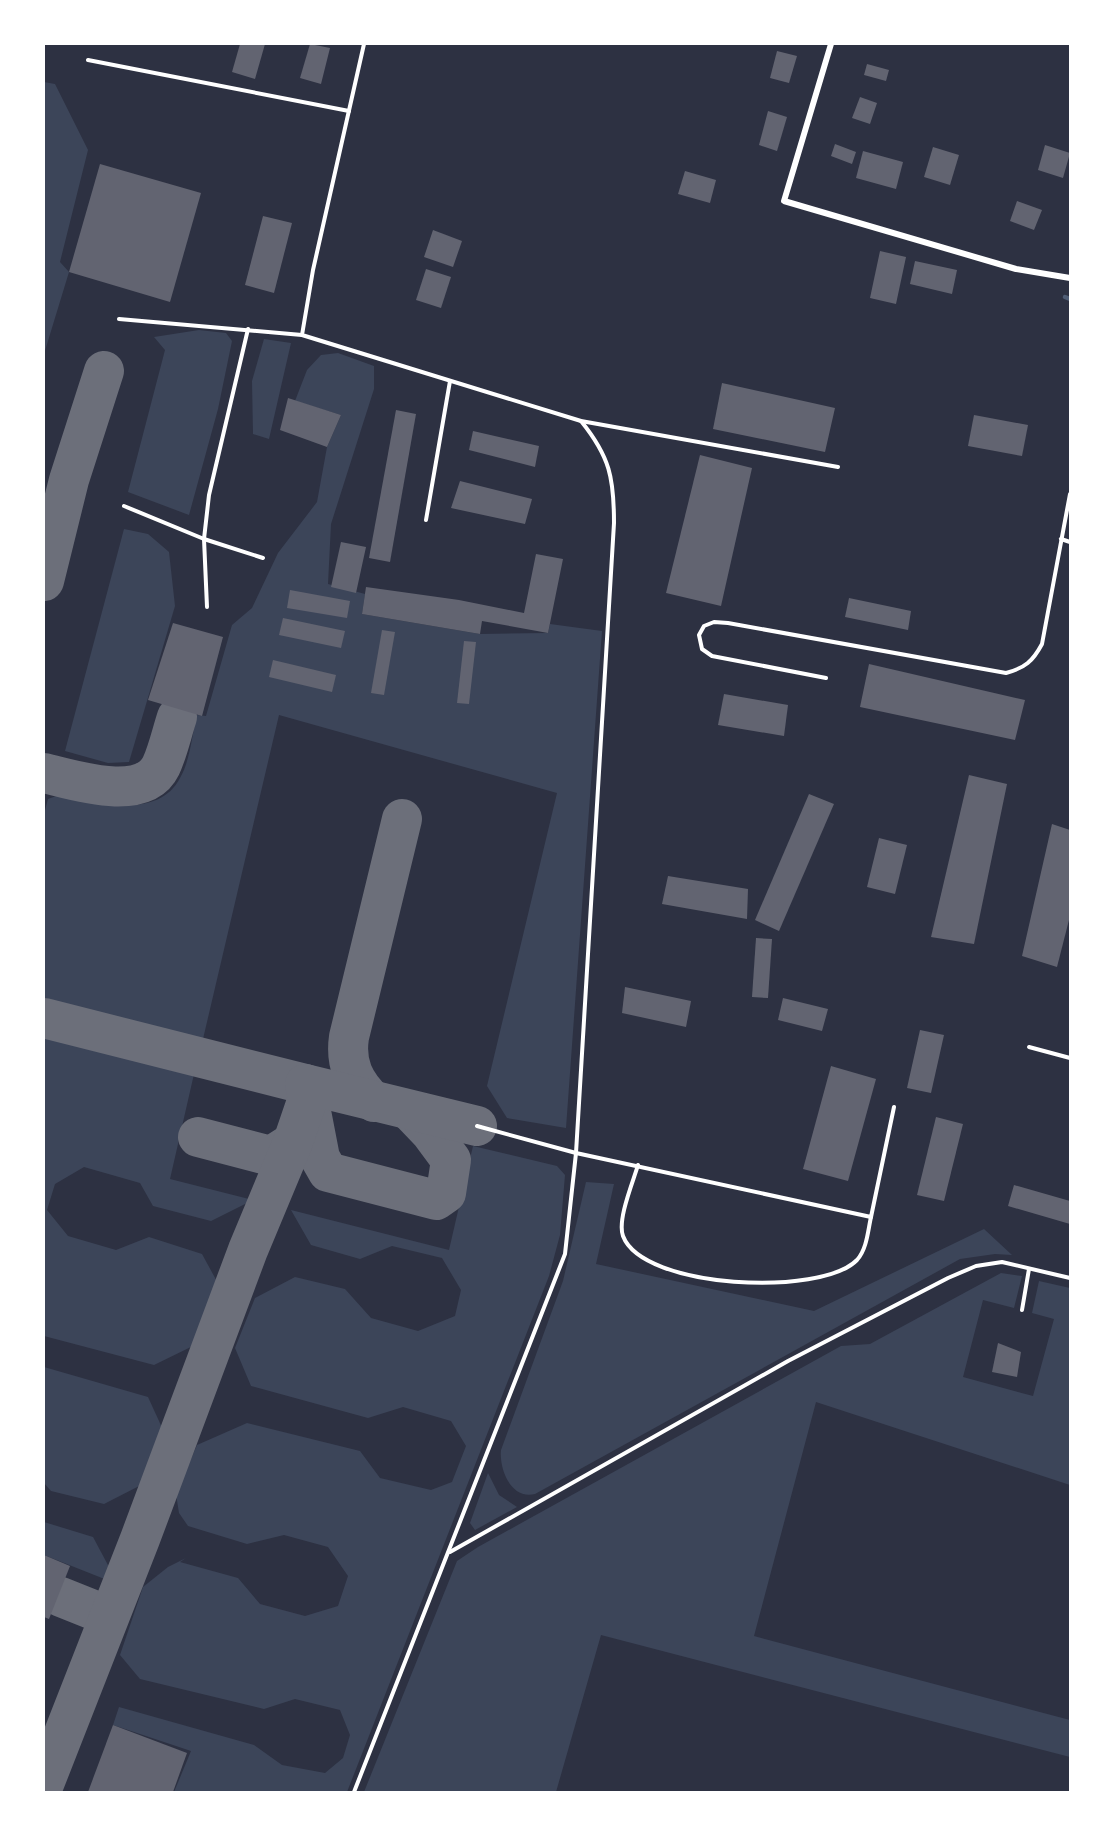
<svg xmlns="http://www.w3.org/2000/svg" width="1114" height="1836" viewBox="0 0 1114 1836" font-family="Inter,sans-serif">
<style>
.green{fill:#3c4559}
.lines{fill:none;stroke-linecap:round;stroke-linejoin:round}
.stream{stroke:#4f5d75;stroke-width:4.5}
.taxiway{stroke:#6c6f7a;stroke-width:40}
.building{fill:#626471}
.service{stroke:#fff;stroke-width:4}
.minor{stroke:#fff;stroke-width:6}
</style>
<rect width="100%" height="100%" fill="#2d3142"/>
<g class="green">
<polygon points="44,82 55,84 88,150 60,262 69,272 44,354"/>
<polygon points="199,330 226,333 232,341 218,409 189,515 128,492 165,350 154,337"/>
<polygon points="264,339 291,343 269,439 253,434 252,381"/>
<path d="M338,353L374,366V389L331,524L328,584L365,594L362,614L480,634L548,633L550,624L602,631L566,1128L507,1118L487,1086L557,793L279,715L203,1039L44,1000V814L48,799C63,792 76,797 93,801C122,807 163,811 180,778C190,761 192,735 197,715L206,716L232,625L252,608L278,553L317,502L327,447L341,415L295,401L307,370L321,355Z"/>
<polygon points="124,529 148,534 169,552 175,606 129,762 108,763 65,751"/>
<polygon points="44,1037 194,1074 170,1179 253,1200 211,1221 153,1206 140,1183 84,1167 55,1184 47,1210 68,1236 116,1250 149,1237 202,1254 220,1287 199,1343 154,1365 44,1336"/>
<polygon points="473,1146 557,1166 565,1175 560,1235 549,1276 347,1792 174,1792 191,1751 113,1725 119,1707 254,1745 282,1765 325,1773 343,1758 350,1735 340,1710 295,1699 264,1709 140,1679 120,1655 143,1587 168,1567 186,1558 180,1562 238,1578 260,1604 305,1616 338,1606 348,1576 328,1547 284,1535 247,1544 188,1526 179,1513 176,1494 197,1445 247,1423 360,1451 380,1478 431,1490 452,1482 466,1446 451,1421 403,1407 368,1418 251,1386 235,1348 255,1298 295,1277 345,1289 371,1318 418,1331 455,1316 461,1290 442,1258 392,1246 360,1259 311,1245 291,1210 449,1250"/>
<path d="M586,1182L614,1184L596,1264L814,1311L984,1229L1012,1255L995,1254L960,1259L535,1494C511,1500 499,1469 501,1450L563,1281Z"/>
<polygon points="1001,1273 1022,1276 1014,1308 983,1300 963,1377 1033,1396 1054,1319 1032,1313 1039,1281 1070,1288 1070,1485 816,1402 754,1636 1070,1720 1070,1757 601,1635 556,1792 364,1792 457,1561 478,1547 841,1346 870,1344"/>
<polygon points="44,1367 148,1397 164,1432 145,1483 104,1504 51,1491 44,1483"/>
<polygon points="488,1473 499,1495 517,1507 475,1530 470,1523"/>
<polygon points="44,1522 93,1537 109,1567 107,1580 44,1555"/>
</g>
<g class="lines">
<polyline class="stream" points="1065,297 1070,299"/>
<g class="taxiway">
<polyline points="44,581 69,480 104,371"/>
<path d="M44,773C74,780 143,803 161,766C168,751 172,732 177,717"/>
<polyline points="44,1018 305,1084"/>
<polyline points="309,1101 320,1158 328,1172 436,1200 446,1193 451,1160 431,1133 409,1110"/>
<path d="M374,1102C354,1083 345,1064 349,1037L402,819"/>
<polyline points="198,1137 271,1156 293,1142"/>
<polyline points="61,1597 101,1613 112,1608"/>
<polyline points="44,1784 140,1539 248,1250 293,1142 308,1098 305,1084 477,1126"/>
</g>
</g>
<g class="building">
<polygon points="240,44 265,44 255,79 232,72"/>
<polygon points="310,44 330,48 321,84 300,78"/>
<polygon points="777,51 797,56 789,83 770,78"/>
<polygon points="867,64 889,70 886,81 864,75"/>
<polygon points="860,97 877,103 870,124 852,118"/>
<polygon points="768,111 787,117 777,151 759,145"/>
<polygon points="835,144 856,152 852,164 831,156"/>
<polygon points="1045,145 1070,153 1063,178 1038,170"/>
<polygon points="933,147 959,155 950,185 924,177"/>
<polygon points="863,151 903,162 896,189 856,178"/>
<polygon points="100,164 201,193 170,302 69,272"/>
<polygon points="685,171 716,180 710,203 678,194"/>
<polygon points="1017,201 1042,210 1034,230 1010,221"/>
<polygon points="263,216 292,223 274,293 245,285"/>
<polygon points="433,230 462,241 453,267 424,257"/>
<polygon points="880,251 906,257 896,304 870,298"/>
<polygon points="915,261 957,270 952,294 910,284"/>
<polygon points="426,269 451,277 441,308 416,300"/>
<polygon points="722,383 835,408 825,452 713,429"/>
<polygon points="288,398 341,415 327,447 280,430"/>
<polygon points="396,410 416,414 390,562 369,558"/>
<polygon points="974,415 1028,425 1022,456 968,446"/>
<polygon points="473,431 539,446 535,467 469,450"/>
<polygon points="700,455 752,468 721,606 666,593"/>
<polygon points="460,481 532,499 525,524 451,508"/>
<polygon points="341,542 366,547 356,593 331,587"/>
<polygon points="536,554 563,559 548,633 482,621 480,634 362,614 366,587 459,600 524,613"/>
<polygon points="290,590 350,601 347,618 287,608"/>
<polygon points="849,598 911,611 908,630 845,617"/>
<polygon points="283,618 345,631 341,648 279,635"/>
<polygon points="173,623 223,637 202,716 148,700"/>
<polygon points="382,630 395,632 384,695 371,693"/>
<polygon points="464,641 476,642 469,704 457,703"/>
<polygon points="273,660 336,675 332,692 269,677"/>
<polygon points="869,664 1025,700 1015,740 860,707"/>
<polygon points="724,694 788,705 784,736 718,725"/>
<polygon points="969,775 1007,784 974,944 931,937"/>
<polygon points="809,794 834,804 779,931 755,920"/>
<polygon points="1052,824 1070,830 1070,916 1057,967 1022,956"/>
<polygon points="879,838 907,845 895,894 867,887"/>
<polygon points="668,876 748,889 747,919 662,904"/>
<polygon points="756,938 772,939 768,998 752,997"/>
<polygon points="625,987 691,1001 686,1027 622,1013"/>
<polygon points="783,998 828,1009 822,1031 778,1020"/>
<polygon points="920,1030 944,1035 931,1093 907,1088"/>
<polygon points="831,1066 876,1079 848,1181 803,1169"/>
<polygon points="936,1117 963,1124 944,1201 917,1195"/>
<polygon points="1014,1185 1070,1201 1070,1224 1008,1206"/>
<polygon points="998,1343 1021,1352 1017,1377 992,1372"/>
<polygon points="44,1555 70,1566 49,1619 44,1617"/>
<polygon points="113,1725 187,1753 173,1792 88,1792"/>
</g>
<g class="lines">
<g class="service">
<polyline points="364,44 313,270 302,335 581,421 838,467"/>
<polyline points="88,60 349,111"/>
<polyline points="119,319 302,335"/>
<polyline points="124,506 204,539 263,558"/>
<polyline points="426,520 450,381"/>
<polyline points="1061,539 1070,542"/>
<polyline points="207,607 204,539 209,495 248,329"/>
<path d="M826,678L712,656L702,649L699,635L704,626L714,622L728,623L1006,673C1025,668 1033,661 1042,644L1070,494"/>
<polyline points="1029,1047 1070,1058"/>
<polyline points="477,1126 576,1153 871,1217 894,1107"/>
<path d="M638,1165C633,1182 617,1220 623,1236C643,1289 821,1297 857,1260C867,1249 868,1230 871,1217"/>
<polyline points="1022,1310 1029,1269"/>
<polyline points="450,1552 788,1361 948,1278 976,1266 1002,1262 1070,1278"/>
<path d="M354,1792L565,1254L576,1153L614,523C614,478 610,457 581,421"/>
</g>
<polyline class="minor" points="831,44 784,201 1016,269 1070,278"/>
</g>
<rect width="1114" height="1836" fill="none" stroke="#ffffff" stroke-width="90"/>
</svg>
